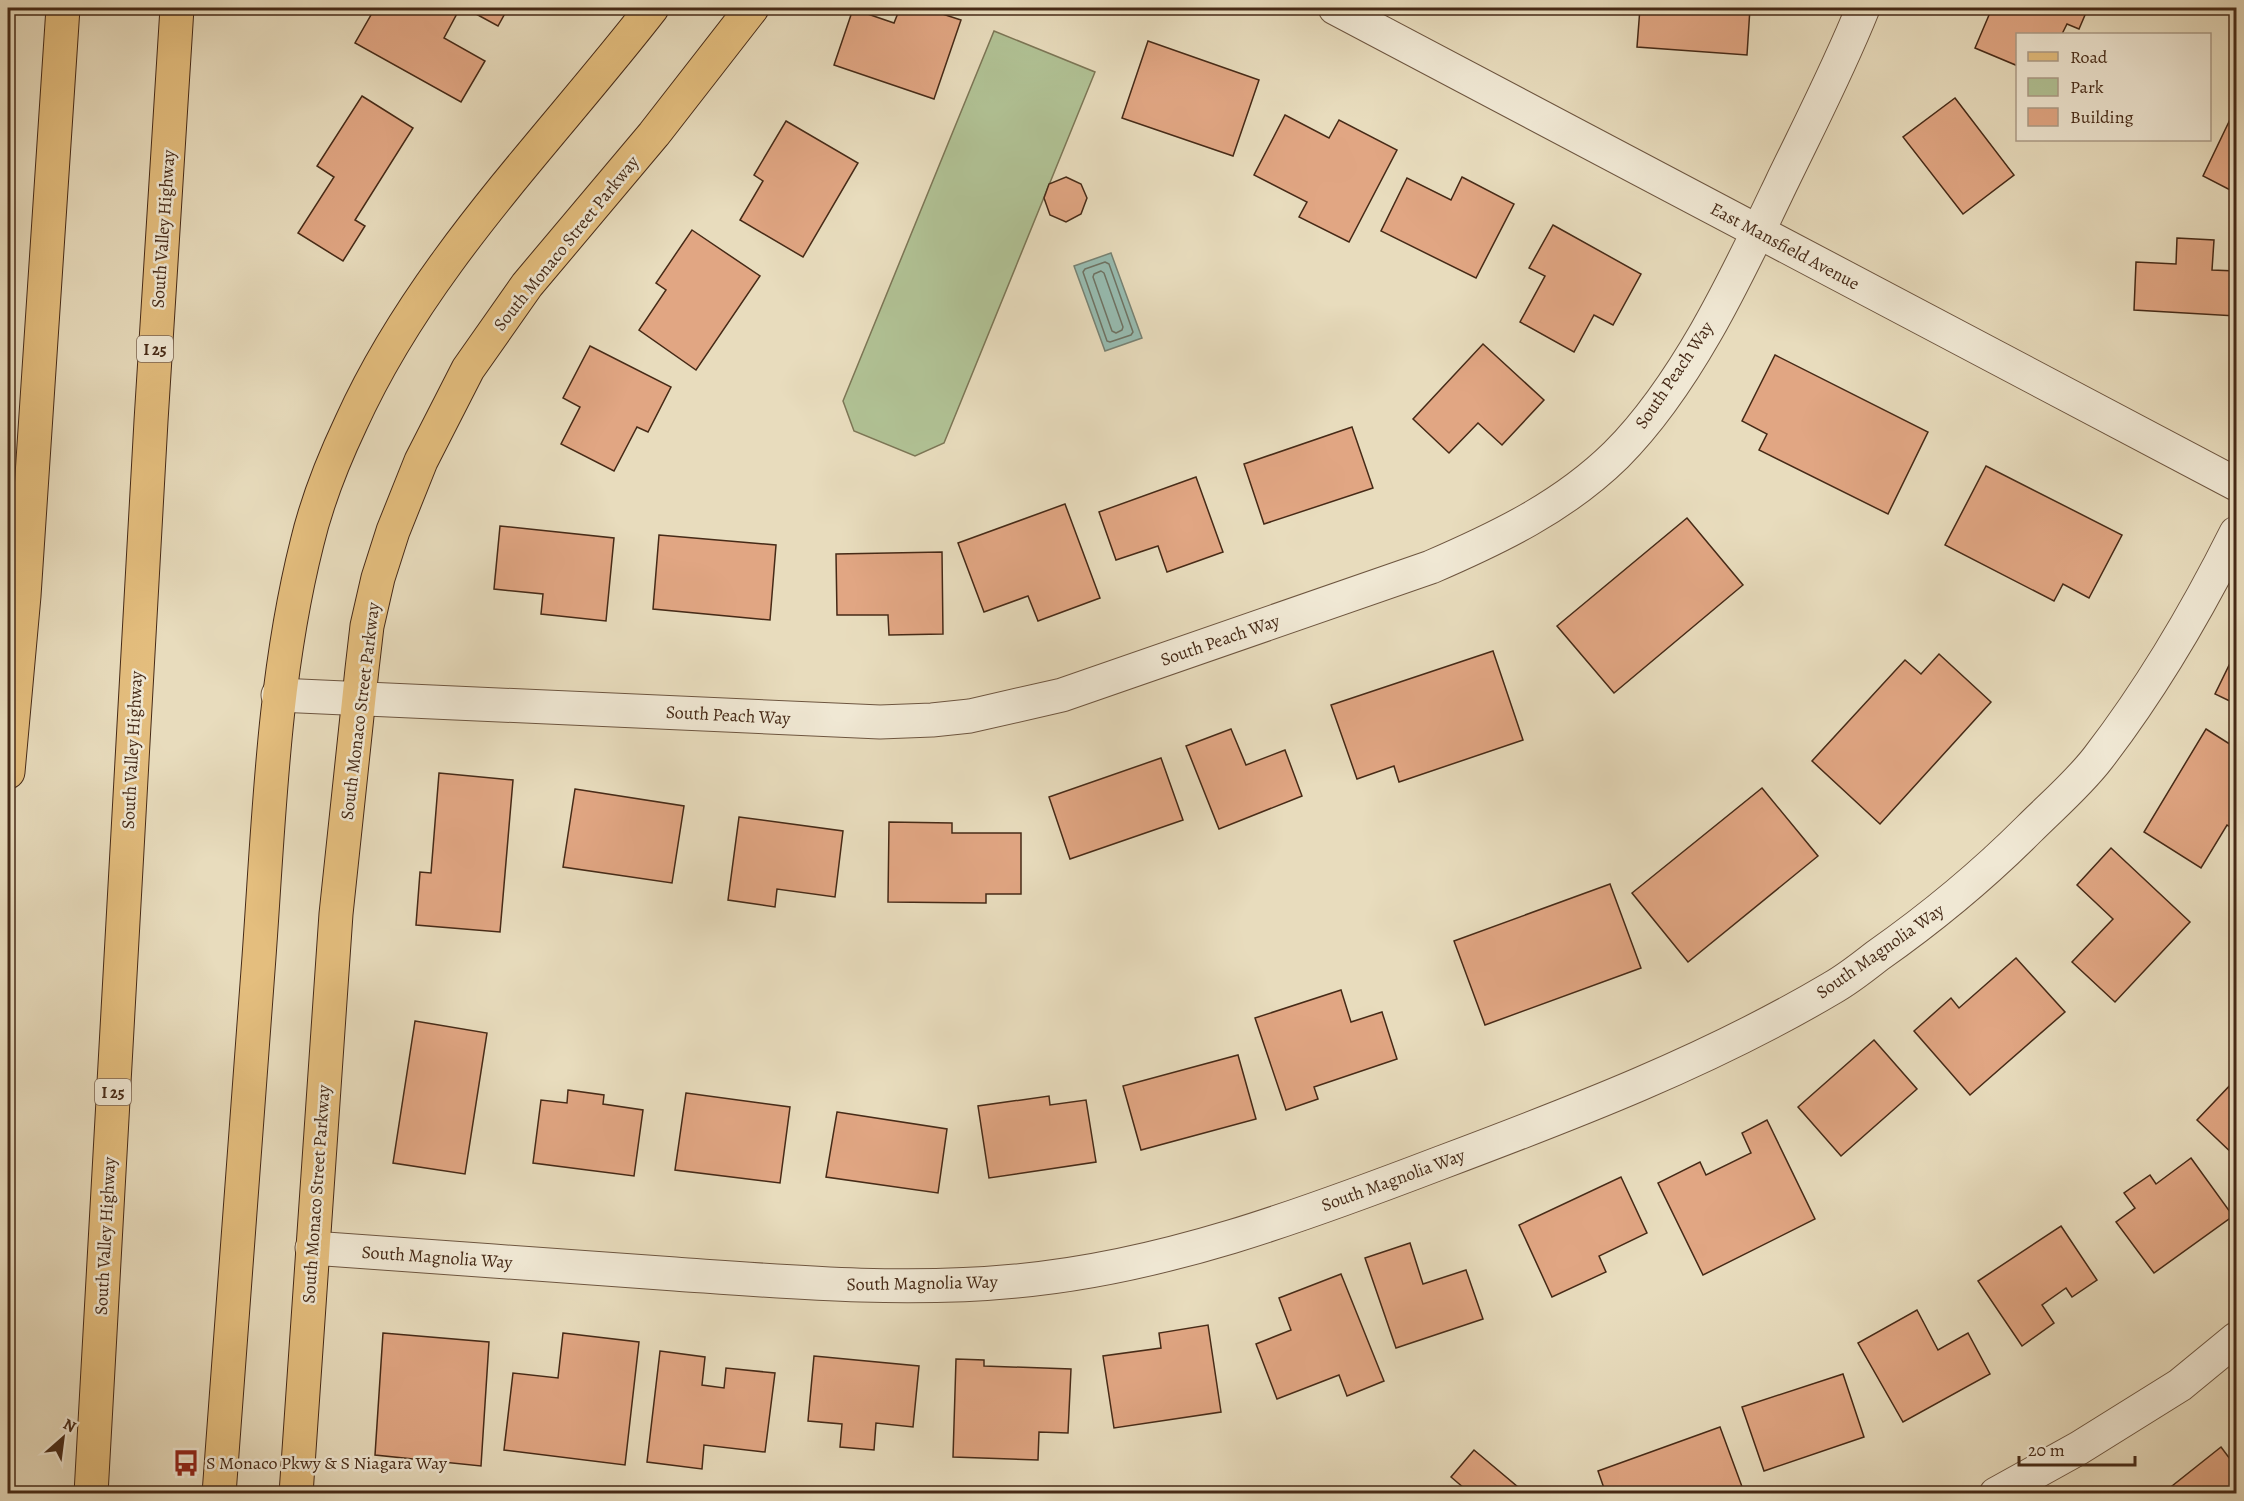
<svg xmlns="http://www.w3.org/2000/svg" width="2244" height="1501" viewBox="0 0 2244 1501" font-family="Alegreya,serif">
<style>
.green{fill:#b1c295;stroke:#7c7656;stroke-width:1.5}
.water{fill:#97bcb1;stroke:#778273;stroke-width:1.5}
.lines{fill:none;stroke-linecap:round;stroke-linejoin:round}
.shore{stroke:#6e7364;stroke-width:1.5}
.building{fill:#e1a683;stroke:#462a17;stroke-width:1.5}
.minor-casing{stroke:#6e5640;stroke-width:35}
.major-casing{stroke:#462a17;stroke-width:35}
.highway-casing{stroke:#462a17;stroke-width:35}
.minor{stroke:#f0e8d4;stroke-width:33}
.major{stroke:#e4be7e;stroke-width:33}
.highway{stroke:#e4be7e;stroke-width:33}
.labels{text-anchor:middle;stroke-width:5;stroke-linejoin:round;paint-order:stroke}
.shield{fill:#f0e8d4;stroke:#796350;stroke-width:1.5}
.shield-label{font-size:16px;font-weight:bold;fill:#462a17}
.street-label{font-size:18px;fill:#462a17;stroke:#f0e8d4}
.poi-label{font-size:18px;fill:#462a17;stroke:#f0e8d4;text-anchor:start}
</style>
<rect width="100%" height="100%" fill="#e8dcbd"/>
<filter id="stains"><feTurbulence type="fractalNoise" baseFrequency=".00333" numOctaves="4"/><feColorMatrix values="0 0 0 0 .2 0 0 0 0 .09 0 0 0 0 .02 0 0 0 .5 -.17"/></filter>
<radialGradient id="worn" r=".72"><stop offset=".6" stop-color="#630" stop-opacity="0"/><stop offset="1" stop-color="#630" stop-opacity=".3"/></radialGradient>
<polygon class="green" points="994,31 1095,72 944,443 915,456 854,431 843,401"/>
<polygon class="water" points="1111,253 1142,338 1105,351 1074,266"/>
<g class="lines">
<g class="shore">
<polygon points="1105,262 1109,264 1133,332 1131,335 1110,342 1107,341 1083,272 1085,269"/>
<polygon points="1101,271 1104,273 1123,327 1122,330 1116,333 1112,331 1093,277 1094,274"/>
</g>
</g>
<g class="building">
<polygon points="375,8 460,8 444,38 485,61 461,102 355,43"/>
<polygon points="465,8 508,8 498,26"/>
<polygon points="900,8 924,8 961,20 934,99 834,65 853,9 894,23"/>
<polygon points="1640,8 1750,8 1747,55 1637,47"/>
<polygon points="1992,8 2088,8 2079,29 2067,24 2062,34 2018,34 2018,66 1975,48"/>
<polygon points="1148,41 1259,80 1233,156 1122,118"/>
<polygon points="362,96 413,128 355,220 365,226 343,261 298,233 334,177 317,166"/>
<polygon points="1955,98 2014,175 1963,214 1903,137"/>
<polygon points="2236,107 2236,193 2203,176"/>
<polygon points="1285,115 1329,138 1339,120 1397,150 1349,242 1299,217 1307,202 1254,175"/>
<polygon points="786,121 858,163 803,257 740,220 763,181 754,175"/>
<polygon points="1066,177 1081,184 1087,198 1081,214 1066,222 1050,215 1044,198 1049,184"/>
<polygon points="1462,177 1514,204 1476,278 1381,231 1407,178 1451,200"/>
<polygon points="1553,225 1641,274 1613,325 1594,315 1574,352 1520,322 1545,276 1529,268"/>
<polygon points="692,230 760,276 696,370 639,330 666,290 656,283"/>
<polygon points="2177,238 2214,240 2212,270 2236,271 2236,316 2134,310 2136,262 2176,264"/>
<polygon points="1483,344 1544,400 1502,445 1478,423 1449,453 1413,419"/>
<polygon points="590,346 671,387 648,432 637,427 614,471 561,444 580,407 563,398"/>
<polygon points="1775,355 1928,432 1888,514 1759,450 1767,434 1742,421"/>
<polygon points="1352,427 1373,488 1264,524 1244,464"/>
<polygon points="1986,466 2122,535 2089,598 2063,584 2054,601 1945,545"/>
<polygon points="1196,477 1223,552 1167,572 1158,546 1116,560 1099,512"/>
<polygon points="1065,504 1100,598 1038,621 1028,596 984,612 958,543"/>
<polygon points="1687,518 1743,585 1614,693 1557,626"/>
<polygon points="500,526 614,538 606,621 541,614 543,594 494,589"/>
<polygon points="659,535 776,545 770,620 653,609"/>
<polygon points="942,552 943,634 889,635 888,615 837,615 836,554"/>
<polygon points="1493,651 1523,740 1399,782 1394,766 1357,779 1331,705"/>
<polygon points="2236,651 2236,704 2215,694"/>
<polygon points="1939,654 1991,702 1880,824 1812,761 1905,660 1921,674"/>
<polygon points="1231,729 1246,765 1285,750 1302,796 1219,829 1186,746"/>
<polygon points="2206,729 2236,748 2236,831 2227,825 2201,868 2144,832"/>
<polygon points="1161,758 1183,820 1070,859 1049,797"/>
<polygon points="439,773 513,780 500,932 416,925 420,872 431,873"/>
<polygon points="1762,788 1818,856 1688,962 1632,893"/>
<polygon points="575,789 684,806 672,883 563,867"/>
<polygon points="739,817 843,831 835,897 777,889 775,907 728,900"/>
<polygon points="889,822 952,823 952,833 1021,833 1021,894 986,894 986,903 888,902"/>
<polygon points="2111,848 2190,922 2115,1002 2072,962 2113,919 2077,885"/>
<polygon points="1610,884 1641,968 1485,1025 1454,941"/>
<polygon points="2016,958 2065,1012 1970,1095 1914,1031 1951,998 1959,1008"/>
<polygon points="1341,990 1351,1022 1382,1012 1397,1059 1314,1087 1318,1099 1286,1110 1255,1018"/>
<polygon points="415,1021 487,1033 465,1174 393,1163"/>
<polygon points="1874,1040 1917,1089 1841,1156 1798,1107"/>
<polygon points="1238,1055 1256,1119 1141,1150 1123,1086"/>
<polygon points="2236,1079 2236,1157 2197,1120"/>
<polygon points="568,1090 604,1095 603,1104 643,1110 634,1176 533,1163 541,1100 567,1103"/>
<polygon points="686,1093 790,1107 780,1183 675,1170"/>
<polygon points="1049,1096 1050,1105 1086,1100 1096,1162 989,1178 978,1106"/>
<polygon points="837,1112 947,1129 938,1193 826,1177"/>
<polygon points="1767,1120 1815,1219 1703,1275 1658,1183 1700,1162 1706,1175 1751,1153 1742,1133"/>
<polygon points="2191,1158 2233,1216 2154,1273 2116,1222 2135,1208 2124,1193 2150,1175 2156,1184"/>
<polygon points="1621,1177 1647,1233 1599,1256 1606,1272 1552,1297 1519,1225"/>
<polygon points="2061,1226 2097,1280 2072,1297 2066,1288 2042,1305 2054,1323 2022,1346 1978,1281"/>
<polygon points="1410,1243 1423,1284 1466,1270 1483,1319 1396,1348 1365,1258"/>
<polygon points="1341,1274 1384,1381 1347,1396 1339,1375 1277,1399 1256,1344 1291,1330 1279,1298"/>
<polygon points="1917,1310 1938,1350 1968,1333 1990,1374 1903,1422 1858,1343"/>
<polygon points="1208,1325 1221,1412 1114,1428 1103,1356 1161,1348 1159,1333"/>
<polygon points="383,1333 489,1342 481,1466 375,1455"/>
<polygon points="563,1333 639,1342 625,1465 504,1450 513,1373 558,1378"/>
<polygon points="660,1351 705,1357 702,1385 724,1388 726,1368 775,1373 765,1452 704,1445 702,1469 647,1462"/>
<polygon points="814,1356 919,1366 913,1427 876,1423 874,1450 840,1447 842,1424 808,1421"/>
<polygon points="956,1359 984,1360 984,1366 1071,1369 1068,1433 1039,1432 1038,1460 953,1457"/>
<polygon points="1843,1374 1864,1437 1764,1471 1742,1407"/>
<polygon points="1720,1427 1744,1492 1739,1494 1606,1494 1598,1471"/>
<polygon points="2221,1447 2236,1467 2236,1494 2162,1494"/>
<polygon points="1474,1450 1525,1493 1471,1494 1451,1477"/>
</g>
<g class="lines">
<defs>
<g id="minor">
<polyline points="1335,8 2236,484"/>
<path d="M278,695L880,722L932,720L970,716L1062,695L1431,567C1498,538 1563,507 1616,455C1687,384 1738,274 1781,184C1809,126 1839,68 1863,8"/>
<path d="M312,1248C433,1257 554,1265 675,1274C789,1282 903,1292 1016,1281C1162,1268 1304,1215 1440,1163C1573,1113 1709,1061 1832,988C1848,979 1863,967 1877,956C1931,918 1982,876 2029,829C2052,806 2078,784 2098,758C2152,688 2197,611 2236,533"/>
<polyline points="1996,1494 2079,1448 2180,1385 2236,1339"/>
</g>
<g id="major">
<path d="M219,1494C232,1315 246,1136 259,957C269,819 273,678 307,543C317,501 333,461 351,423C422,266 548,142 652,8"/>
<polyline points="296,1494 336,914 362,669 367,626 378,578 393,531 421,461 468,369 527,285 654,134 752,8"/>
</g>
<g id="highway">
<polyline points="8,772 24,596 63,8"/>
<polyline points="91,1494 151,421 177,8"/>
</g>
</defs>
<use href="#minor" class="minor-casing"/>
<use href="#major" class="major-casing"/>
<use href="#highway" class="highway-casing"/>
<use href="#minor" class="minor"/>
<use href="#major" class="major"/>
<use href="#highway" class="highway"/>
</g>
<defs>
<symbol id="bus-bare" viewBox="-9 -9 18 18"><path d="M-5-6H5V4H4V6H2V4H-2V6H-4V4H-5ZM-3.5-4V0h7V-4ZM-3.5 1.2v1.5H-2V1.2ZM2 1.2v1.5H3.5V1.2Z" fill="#8f2418" stroke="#f0e8d4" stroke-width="2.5" paint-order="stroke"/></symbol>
</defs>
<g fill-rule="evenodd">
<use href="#bus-bare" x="167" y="1444" width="38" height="38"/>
</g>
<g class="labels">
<g class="shield">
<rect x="137" y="336" width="36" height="26" rx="4.5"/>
<rect x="95" y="1079" width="36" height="26" rx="4.5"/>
</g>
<g class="shield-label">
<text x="155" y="355">I 25</text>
<text x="113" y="1098">I 25</text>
</g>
<g class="street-label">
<text transform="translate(163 229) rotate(-86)" y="6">South Valley Highway</text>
<text transform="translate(566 243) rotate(-51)" y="6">South Monaco Street Parkway</text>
<text transform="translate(1785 246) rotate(28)" y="6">East Mansfield Avenue</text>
<text transform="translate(1674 375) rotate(-56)" y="6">South Peach Way</text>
<text transform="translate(1220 640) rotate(-19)" y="6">South Peach Way</text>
<text transform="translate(360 711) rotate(-83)" y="6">South Monaco Street Parkway</text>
<text transform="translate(728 715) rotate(3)" y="6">South Peach Way</text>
<text transform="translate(132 750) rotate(-87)" y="6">South Valley Highway</text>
<text transform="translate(1880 951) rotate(-35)" y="6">South Magnolia Way</text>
<text transform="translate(1393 1180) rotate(-20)" y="6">South Magnolia Way</text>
<text transform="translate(316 1194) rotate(-86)" y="6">South Monaco Street Parkway</text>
<text transform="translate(105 1236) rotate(-87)" y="6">South Valley Highway</text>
<text transform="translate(437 1257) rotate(4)" y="6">South Magnolia Way</text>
<text transform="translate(922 1283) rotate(-1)" y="6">South Magnolia Way</text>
</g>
<g class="poi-label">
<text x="206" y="1469">S Monaco Pkwy &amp; S Niagara Way</text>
</g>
</g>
<rect width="2244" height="1501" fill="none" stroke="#e8dcbd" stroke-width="30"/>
<rect x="9" y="9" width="2226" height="1483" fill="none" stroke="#462a17" stroke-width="3"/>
<rect x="15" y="15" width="2214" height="1471" fill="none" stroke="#462a17" stroke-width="1.5"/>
<rect x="2016" y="33" width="195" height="108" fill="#f0e8d4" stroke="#ac9c88" stroke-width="1.5"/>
<rect x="2028" y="52" width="30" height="9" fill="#e4be7e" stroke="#ac9c88" stroke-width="1.5"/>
<text x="2070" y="63" font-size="18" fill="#462a17">Road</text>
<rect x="2028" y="78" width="30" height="18" fill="#b1c295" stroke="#ac9c88" stroke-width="1.5"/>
<text x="2070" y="93" font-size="18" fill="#462a17">Park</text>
<rect x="2028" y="108" width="30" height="18" fill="#e1a683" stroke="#ac9c88" stroke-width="1.5"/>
<text x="2070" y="123" font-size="18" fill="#462a17">Building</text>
<g transform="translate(63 1438) rotate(28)" stroke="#f0e8d4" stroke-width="4.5" paint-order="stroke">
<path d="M0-4.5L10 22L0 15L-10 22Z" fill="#462a17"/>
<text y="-9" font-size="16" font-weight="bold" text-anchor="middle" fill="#462a17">N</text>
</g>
<path d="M2019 1456v9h116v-9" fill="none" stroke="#462a17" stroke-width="3"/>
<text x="2028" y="1456" font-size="18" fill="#462a17" stroke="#f0e8d4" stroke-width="4.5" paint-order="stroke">20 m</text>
<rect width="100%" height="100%" filter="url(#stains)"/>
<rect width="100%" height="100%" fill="url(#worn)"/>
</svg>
